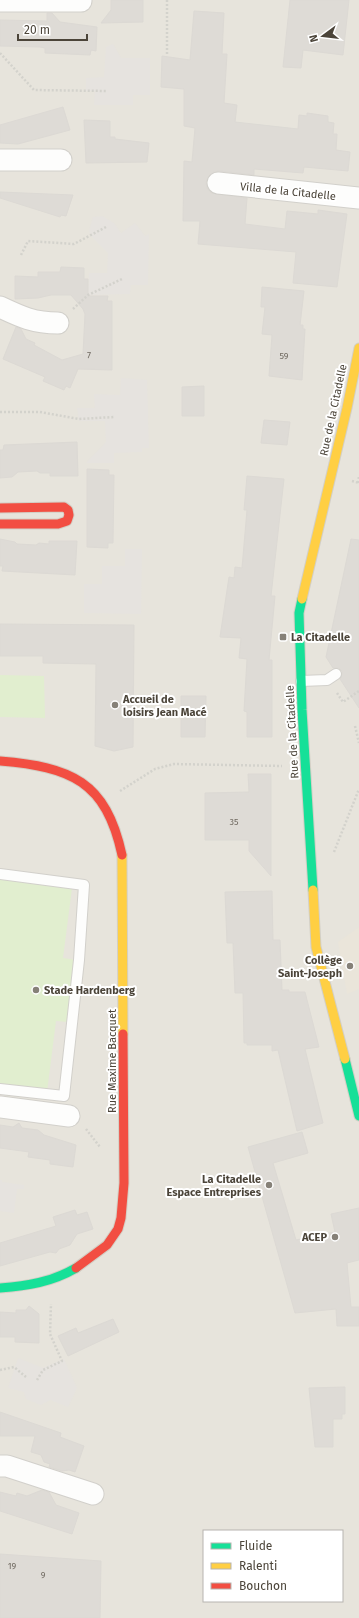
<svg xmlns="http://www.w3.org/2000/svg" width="359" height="1618" viewBox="0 0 359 1618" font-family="'Fira Sans',sans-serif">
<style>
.residential{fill:#e7e4dc;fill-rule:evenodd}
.education{fill:#eae5da}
.green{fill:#e1eecf}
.parking{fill:#e6e3df}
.building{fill:#dedbd6;stroke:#dcd9d4}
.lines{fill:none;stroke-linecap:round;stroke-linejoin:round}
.lane-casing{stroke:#d2d0cb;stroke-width:12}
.street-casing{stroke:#d2d0cb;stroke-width:23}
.fast-casing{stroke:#d3cfc5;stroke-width:11}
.slow-casing{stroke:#d3cfc5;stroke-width:11}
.jam-casing{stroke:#d3cfc5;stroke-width:11}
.path{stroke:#d3d2cc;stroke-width:2.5;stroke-dasharray:2 2;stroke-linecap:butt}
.lane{stroke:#fdfdfc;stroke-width:10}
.street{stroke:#fdfdfc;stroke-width:21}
.fast{stroke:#16e098;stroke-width:9}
.slow{stroke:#ffcf43;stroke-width:9}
.jam{stroke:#f24e42;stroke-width:9}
.poi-dot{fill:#868178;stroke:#fff;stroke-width:1.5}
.labels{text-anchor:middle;stroke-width:4;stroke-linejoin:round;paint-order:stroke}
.number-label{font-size:9px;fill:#706a61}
.street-label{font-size:11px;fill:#4b4439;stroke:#fff}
.poi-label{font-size:11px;font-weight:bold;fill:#4b4439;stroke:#fff;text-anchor:start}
</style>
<rect width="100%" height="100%" fill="#f4f2ee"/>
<path class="residential" d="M0,0H359V1618H0ZM204,1531H342V1601H204Z"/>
<polygon class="education" points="359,927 359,989 347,994 338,942"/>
<g class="green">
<polygon points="0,675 44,676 45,718 0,717"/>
<polygon points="0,878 72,888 63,958 76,960 68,1022 56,1021 47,1092 0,1086"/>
</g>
<g class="parking">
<polygon points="113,44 121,58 150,58 150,95 133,95 133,105 94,105 95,91 86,91 86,78 104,77 106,47"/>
<polygon points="102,216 114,223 121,233 135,223 145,236 149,234 148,285 131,285 130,294 88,295 89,273 107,273 108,253 91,236 89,231 93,217"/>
<polygon points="121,378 147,380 149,448 142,448 142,452 114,453 114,463 86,463 106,442 105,421 79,421 77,408 95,408 94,394 120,395"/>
<polygon points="125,549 142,549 141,614 84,613 84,584 102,584 102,566 125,566"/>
<polygon points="0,1180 2,1180 2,1182 24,1185 24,1189 17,1189 14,1213 0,1211"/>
<polygon points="18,1358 43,1368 64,1359 77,1388 68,1407 50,1400 41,1405 26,1399 24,1392 8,1388"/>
</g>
<g class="building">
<polygon points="111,0 143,0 143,22 101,23 111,10"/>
<polygon points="290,0 349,0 343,55 303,50 301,68 283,67"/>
<polygon points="194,11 224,13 222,54 227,54 224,103 237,105 235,122 298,129 299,115 307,116 307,113 328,116 328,122 334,123 333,134 337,134 336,150 350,152 348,171 304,167 303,173 254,169 254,175 219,171 214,172 209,176 206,182 207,188 211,193 247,198 245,224 285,229 287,211 318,214 318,210 347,214 337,287 293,283 296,252 198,244 200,221 183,221 184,161 192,162 195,128 184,126 184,89 161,87 162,56 190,60"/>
<polygon points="47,13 52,13 60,22 97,27 96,51 91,50 90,55 45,53 45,48 40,47 0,46 0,20 47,21"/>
<polygon points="63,107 70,130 18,144 0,143 0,125"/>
<polygon points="84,120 110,121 110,137 115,137 115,139 149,143 147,162 86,163"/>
<polygon points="0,192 73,195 66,216 61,215 60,217 0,198"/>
<polygon points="61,267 84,268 84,279 88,279 88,296 108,296 107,301 112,301 112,370 78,369 70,388 66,386 64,390 43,381 45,377 3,359 16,327 21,329 26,339 35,343 34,345 62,360 83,354 85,314 83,309 71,295 51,295 38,298 15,299 15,276 38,277 38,272 60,272"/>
<polygon points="262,287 304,291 300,325 303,325 303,329 305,329 302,380 269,376 272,335 262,334 265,307 261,307"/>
<polygon points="204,386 204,416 182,416 182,387"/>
<polygon points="264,420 290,422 287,445 261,443"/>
<polygon points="77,442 78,476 50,476 50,473 40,473 37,471 18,472 12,477 0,478 0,450 3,450 4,445"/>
<polygon points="87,469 109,470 109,475 114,475 113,543 108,543 108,548 87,547"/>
<polygon points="247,476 284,479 271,596 275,596 269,660 272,660 272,737 247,737 247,712 244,711 247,659 239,658 241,638 220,637 229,577 234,578 235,567 242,568 247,510 244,510"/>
<polygon points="0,539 15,542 17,544 36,545 39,543 49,544 49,541 77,541 75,575 2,571 3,566 0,566"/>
<polygon points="351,539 359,540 359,708 340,679 342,674 342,671 339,668 333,668 326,657"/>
<polygon points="0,624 134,625 133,747 114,751 95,746 96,664 43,663 43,656 0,656"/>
<polygon points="181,696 206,696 205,737 181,737"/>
<polygon points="248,774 271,774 271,876 249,851 249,840 205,840 205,793 249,792"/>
<polygon points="272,891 273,940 280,940 282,990 289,990 289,992 305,992 319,1047 305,1049 323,1123 297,1131 278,1050 272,1051 272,1045 247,1045 247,1043 244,1043 243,993 235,993 233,943 227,943 225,892"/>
<polygon points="19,1123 22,1128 38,1130 44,1135 76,1145 73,1167 50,1164 50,1160 28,1157 29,1152 0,1148 0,1125 13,1127"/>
<polygon points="302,1132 308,1153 273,1163 296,1240 335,1232 331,1214 359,1208 359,1260 347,1263 351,1307 359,1307 359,1326 337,1326 336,1309 295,1313 248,1147"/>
<polygon points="75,1210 77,1215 87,1212 93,1229 77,1234 70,1245 59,1249 56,1253 50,1252 0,1266 0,1243 56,1226 53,1217"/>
<polygon points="29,1306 39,1314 39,1343 15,1342 15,1337 0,1337 0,1312 16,1313 16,1310 26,1310"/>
<polygon points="113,1319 119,1332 68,1356 58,1336 76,1328 78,1333"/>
<polygon points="345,1387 345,1414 342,1414 342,1419 333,1419 333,1447 315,1447 309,1388"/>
<polygon points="0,1412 61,1433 60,1437 84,1446 75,1472 69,1470 62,1471 49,1467 50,1464 44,1462 41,1455 31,1452 35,1436 0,1436"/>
<polygon points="42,1490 49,1492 56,1505 79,1513 72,1534 0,1511 0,1492 16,1496 17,1493 27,1496"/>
<polygon points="0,1554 101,1561 100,1618 0,1618"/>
</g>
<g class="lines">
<defs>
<g id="lane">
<polyline points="301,681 327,680 336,674"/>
<polyline points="0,874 84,885 79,960 64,1096 0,1089"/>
</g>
<g id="street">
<polyline points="0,1 81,1"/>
<polyline points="0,160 61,160"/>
<polyline points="218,183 359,198"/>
<path d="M0,307C21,317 34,323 58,323"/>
<polyline points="0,1107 69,1116"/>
<polyline points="0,1466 7,1466 93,1494"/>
</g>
<g id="fast">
<polyline points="302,599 299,613 302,710 313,890"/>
<polyline points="345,1059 359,1116"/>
<path d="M0,1288C27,1286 52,1282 76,1268"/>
</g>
<g id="slow">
<polyline points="302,599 347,408 359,348"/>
<polyline points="122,855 123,1034"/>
<polyline points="313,890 316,947 345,1059"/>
</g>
<g id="jam">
<polyline points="0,508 64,507 68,510 69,515 67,521 58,524 0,524"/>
<path d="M0,761C71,767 106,781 122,855"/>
<polyline points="76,1268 107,1245 118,1229 121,1218 124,1183 123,1034"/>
</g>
</defs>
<use href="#lane" class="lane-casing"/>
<use href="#street" class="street-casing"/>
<use href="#fast" class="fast-casing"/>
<use href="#slow" class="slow-casing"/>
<use href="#jam" class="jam-casing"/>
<g class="path">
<polyline points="0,53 34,90 107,91"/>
<polyline points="167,54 167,0"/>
<polyline points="21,255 28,241 74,244 106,227"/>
<polyline points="73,309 88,295 122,279"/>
<polyline points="0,412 40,412 79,419 114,417"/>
<polyline points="352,481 359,483"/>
<polyline points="358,483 359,476"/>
<polyline points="337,693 343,702 359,691"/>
<polyline points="355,726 359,743"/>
<polyline points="120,791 155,769 174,764 282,766"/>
<polyline points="334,852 359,789"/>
<polyline points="86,1129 100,1147"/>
<polyline points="0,1370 14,1367 26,1377"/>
<polyline points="37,1380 43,1370 62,1361 50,1334 51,1304"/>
</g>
<use href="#lane" class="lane"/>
<use href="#street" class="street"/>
<use href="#fast" class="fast"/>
<use href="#slow" class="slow"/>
<use href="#jam" class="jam"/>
</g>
<g class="poi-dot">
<rect x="279" y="633" width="8" height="8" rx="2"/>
<circle cx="115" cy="705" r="4"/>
<circle cx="350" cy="966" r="4"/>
<circle cx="36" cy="990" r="4"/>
<circle cx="269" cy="1185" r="4"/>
<circle cx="335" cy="1237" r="4"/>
</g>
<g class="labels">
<g class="number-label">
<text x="89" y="358">7</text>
<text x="284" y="359">59</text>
<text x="234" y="825">35</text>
<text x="12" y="1569">19</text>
<text x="43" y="1578">9</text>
</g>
<g class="street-label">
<text transform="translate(288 191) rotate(6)" y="4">Villa de la Citadelle</text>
<text transform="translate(333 410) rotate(-78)" y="4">Rue de la Citadelle</text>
<text transform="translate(292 732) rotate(-93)" y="4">Rue de la Citadelle</text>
<text transform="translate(112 1061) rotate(-90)" y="4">Rue Maxime Bacquet</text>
</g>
<g class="poi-label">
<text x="291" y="641">La Citadelle</text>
<text x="123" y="703">Accueil de<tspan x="123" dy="13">loisirs Jean Macé</tspan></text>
<text x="342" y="964" text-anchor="end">Collège<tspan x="342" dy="13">Saint-Joseph</tspan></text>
<text x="44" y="994">Stade Hardenberg</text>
<text x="261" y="1183" text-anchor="end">La Citadelle<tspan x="261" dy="13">Espace Entreprises</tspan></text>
<text x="327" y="1241" text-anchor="end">ACEP</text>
</g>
</g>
<rect x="203" y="1530" width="140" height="72" fill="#ffffff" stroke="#b7b4b0"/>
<rect x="211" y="1543" width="20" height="6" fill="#16e098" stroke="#b7b4b0"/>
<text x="239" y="1550" font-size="12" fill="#4b4439">Fluide</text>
<rect x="211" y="1563" width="20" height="6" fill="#ffcf43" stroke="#b7b4b0"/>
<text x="239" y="1570" font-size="12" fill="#4b4439">Ralenti</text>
<rect x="211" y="1583" width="20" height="6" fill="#f24e42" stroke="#b7b4b0"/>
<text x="239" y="1590" font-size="12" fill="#4b4439">Bouchon</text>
<g transform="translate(323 36) rotate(255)" stroke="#ffffff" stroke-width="3" paint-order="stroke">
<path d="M0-3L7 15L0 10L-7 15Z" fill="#4b4439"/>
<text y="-6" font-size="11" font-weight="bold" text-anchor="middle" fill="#4b4439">N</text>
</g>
<path d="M18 34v6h69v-6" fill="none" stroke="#4b4439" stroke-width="2"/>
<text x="24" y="34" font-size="12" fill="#4b4439" stroke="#ffffff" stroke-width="3" paint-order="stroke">20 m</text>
</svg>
